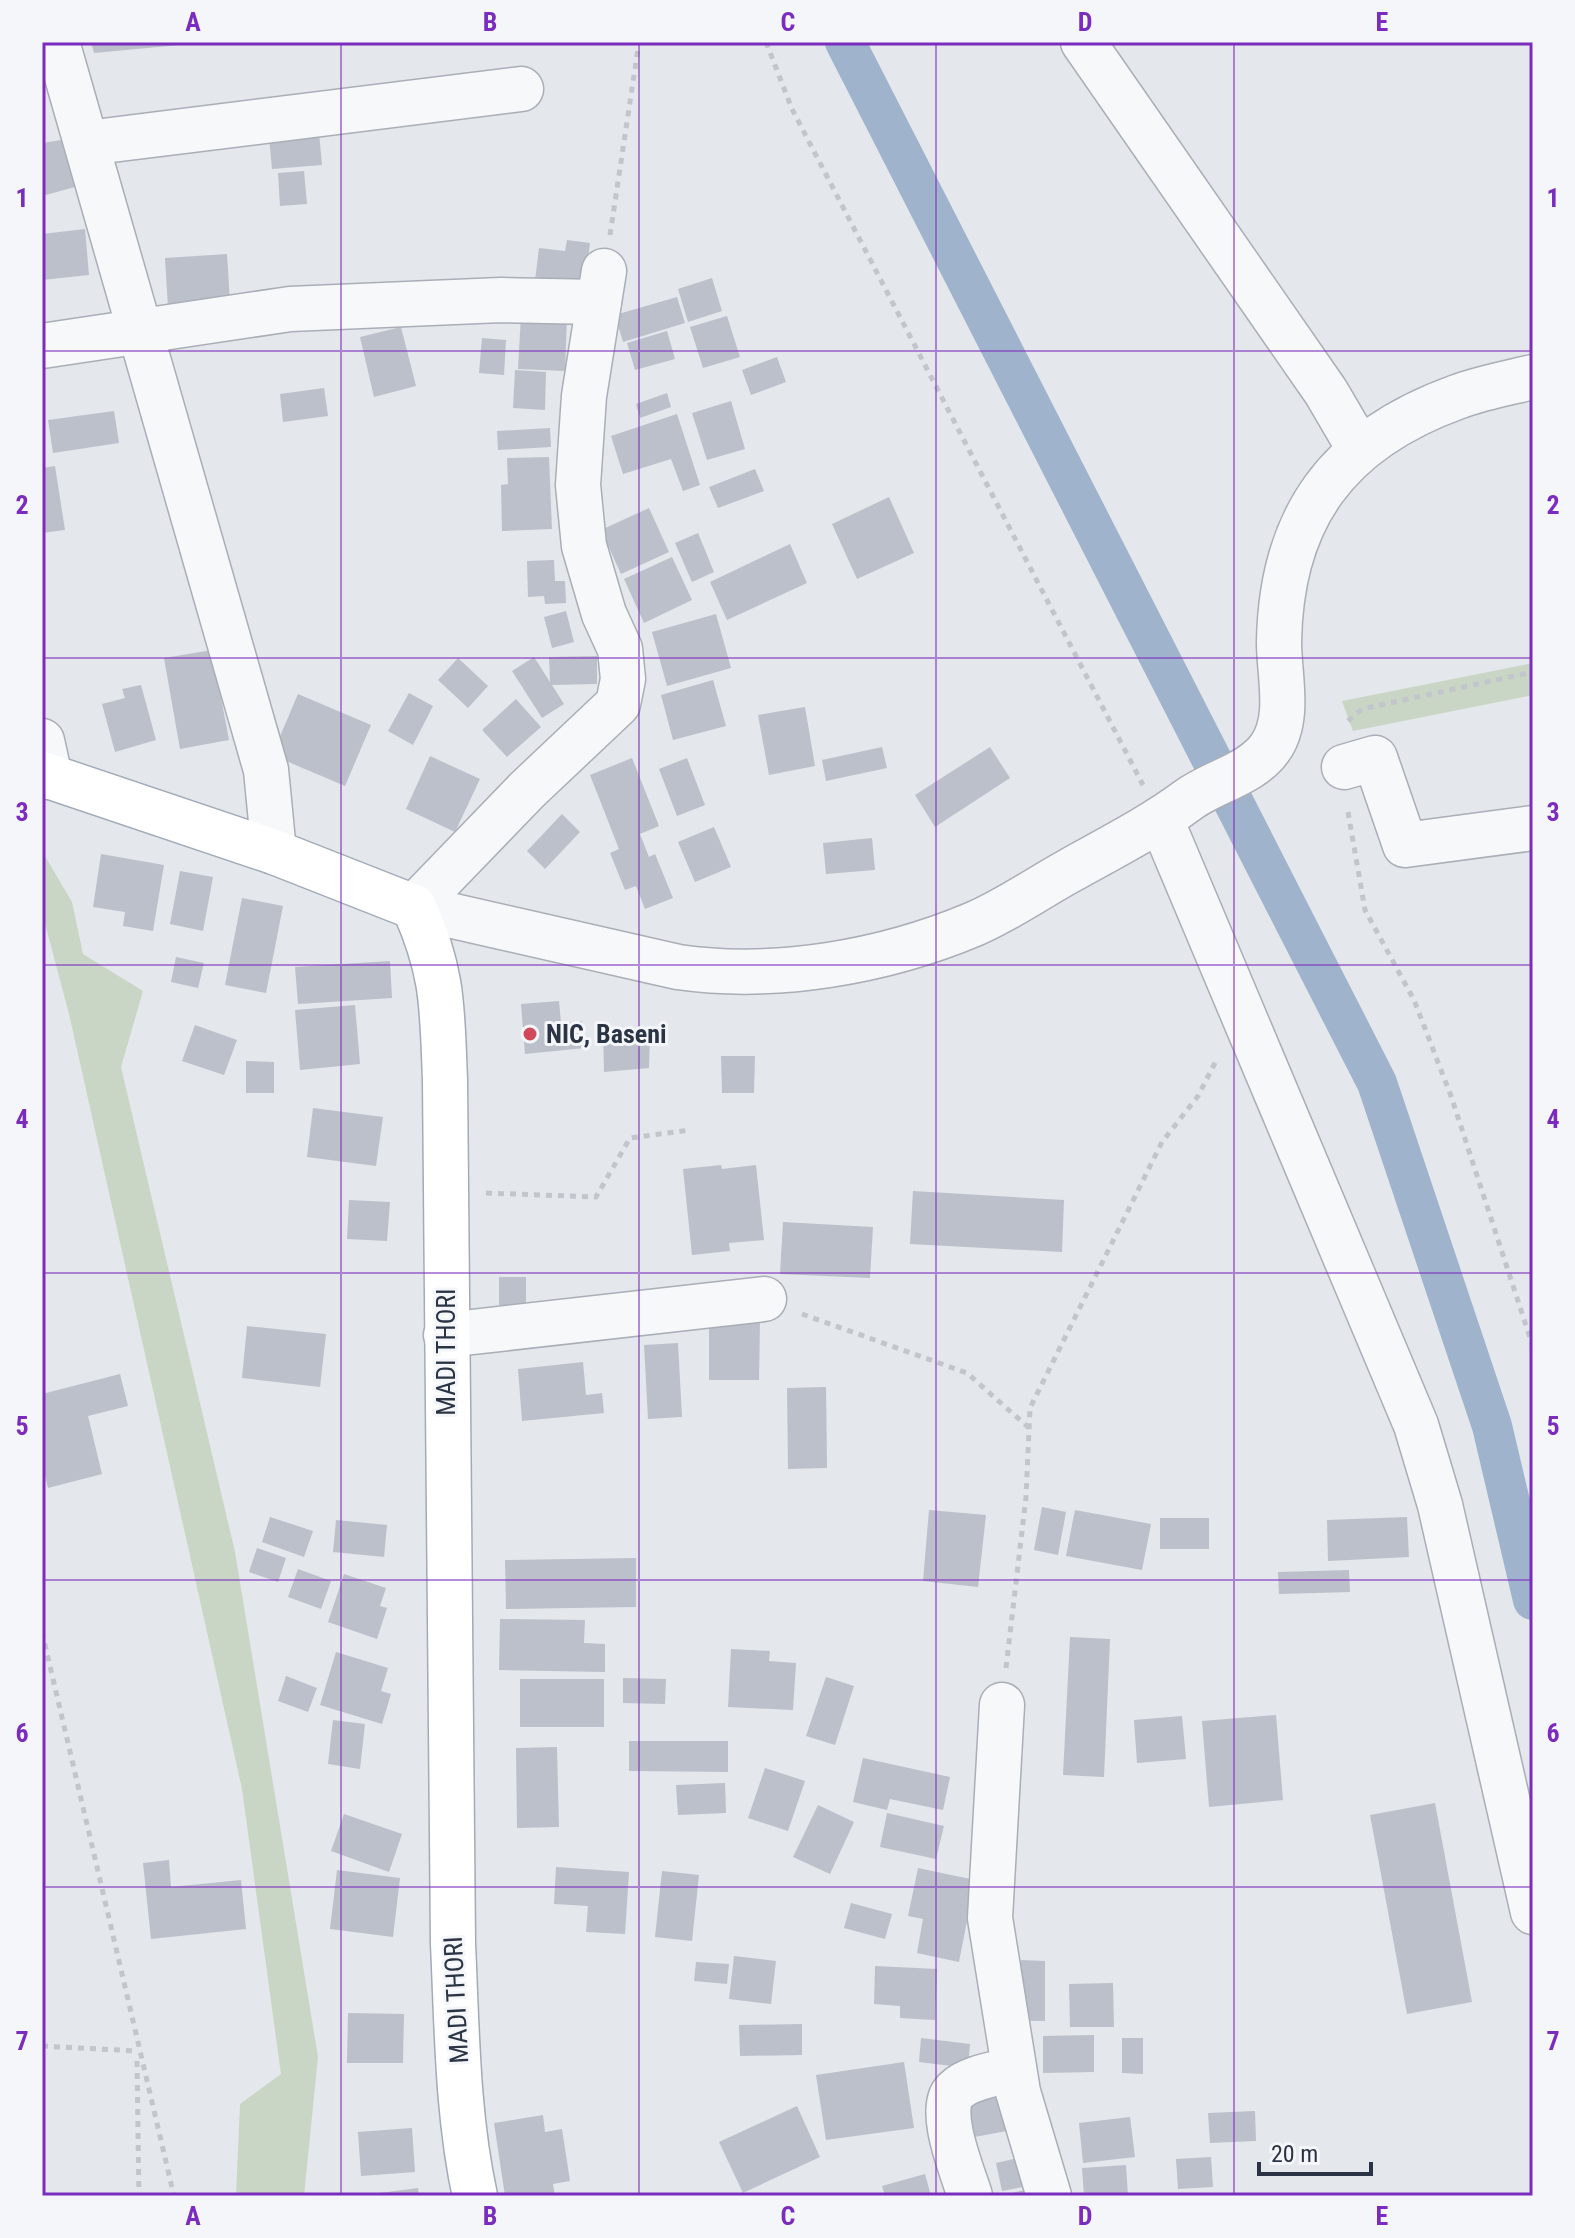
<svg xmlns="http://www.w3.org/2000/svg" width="1575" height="2238" viewBox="0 0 1575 2238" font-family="'Roboto Condensed',sans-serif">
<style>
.green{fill:#c9d6c5}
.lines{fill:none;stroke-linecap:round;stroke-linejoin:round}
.canal{stroke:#9fb4cc;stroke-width:40}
.building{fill:#bbc0ca}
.minor-casing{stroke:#a9aeb7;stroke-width:47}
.major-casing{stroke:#a3abb8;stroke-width:47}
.path{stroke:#c2c5cb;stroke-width:5;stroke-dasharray:6 6;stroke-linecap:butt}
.minor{stroke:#f7f8fa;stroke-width:44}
.major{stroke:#fff;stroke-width:44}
.grid{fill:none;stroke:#7b2cbf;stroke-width:2;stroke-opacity:0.55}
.poi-dot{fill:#d1495b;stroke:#f4f6f9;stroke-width:3}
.labels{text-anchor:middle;stroke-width:6;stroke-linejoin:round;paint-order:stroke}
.poi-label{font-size:26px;font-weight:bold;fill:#2b3445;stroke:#f4f6f9;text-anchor:start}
.street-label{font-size:26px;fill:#2b3445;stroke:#f4f6f9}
.neatline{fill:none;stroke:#7b2cbf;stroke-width:3}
.grid-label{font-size:26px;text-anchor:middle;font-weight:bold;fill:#7b2cbf}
</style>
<rect width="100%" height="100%" fill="#e4e7ec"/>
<g class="green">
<polygon points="1533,663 1533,695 1353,731 1342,701"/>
<polygon points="42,851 72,902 83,954 143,991 121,1067 235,1552 318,2057 304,2196 236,2196 240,2104 281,2074 242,1789 70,1018 42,912"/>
</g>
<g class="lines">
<polyline class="canal" points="845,42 1377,1083 1492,1426 1533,1600"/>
</g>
<g class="building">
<polygon points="91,42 190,42 190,44 94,53"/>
<polygon points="319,133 322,165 272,169 269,137"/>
<polygon points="68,139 75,187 42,196 42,143"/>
<polygon points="304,171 307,204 280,206 278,173"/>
<polygon points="85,229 89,275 42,280 42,234"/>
<polygon points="567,240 590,243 585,282 535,281 539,248 565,251"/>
<polygon points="227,254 230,303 168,307 165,258"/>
<polygon points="712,278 722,311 688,322 678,289"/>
<polygon points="677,297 685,323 623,342 615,315"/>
<polygon points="521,315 567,317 565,371 518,369"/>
<polygon points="727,316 740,357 703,368 690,327"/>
<polygon points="401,327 416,386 374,397 360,337"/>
<polygon points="667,331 675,359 635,370 627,343"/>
<polygon points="482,338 506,340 504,375 479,373"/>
<polygon points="777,357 786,382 751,395 742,370"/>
<polygon points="515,370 546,372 545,410 513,408"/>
<polygon points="324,388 328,416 283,422 280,394"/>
<polygon points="667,393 671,407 640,418 636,404"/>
<polygon points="731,401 745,449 707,460 692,413"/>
<polygon points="114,411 119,443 53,453 48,420"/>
<polygon points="677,414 700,485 683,491 671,459 623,474 611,436"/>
<polygon points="550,428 551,447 498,450 497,431"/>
<polygon points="549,457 552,529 502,531 501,485 508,484 507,458"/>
<polygon points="55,466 65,530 42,533 42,468"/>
<polygon points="755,469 764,491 718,508 709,487"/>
<polygon points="889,497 914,553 857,579 832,524"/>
<polygon points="649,508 669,552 621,574 601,530"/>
<polygon points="698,533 714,572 692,582 675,543"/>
<polygon points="790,544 807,583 727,620 710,582"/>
<polygon points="672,557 692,600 644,623 624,579"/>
<polygon points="554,560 555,581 565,581 566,603 545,604 544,596 528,597 527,561"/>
<polygon points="566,611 574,642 552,648 544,617"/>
<polygon points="716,614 731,668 667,686 652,632"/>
<polygon points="212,650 229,740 180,749 164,658"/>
<polygon points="597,656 597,684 552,685 564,704 542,718 512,671 534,657 550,682 549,657"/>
<polygon points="458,658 488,686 468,708 438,680"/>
<polygon points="713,680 726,726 673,740 661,695"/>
<polygon points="141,685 156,740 115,752 102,704 125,698 122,689"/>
<polygon points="409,693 433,706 413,745 388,731"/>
<polygon points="298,694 371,725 345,786 272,755"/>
<polygon points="516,699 541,727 507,757 482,730"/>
<polygon points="805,707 815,766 769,775 758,715"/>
<polygon points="882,747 887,768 826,781 822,760"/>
<polygon points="990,747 1010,778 935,827 915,795"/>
<polygon points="430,756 480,779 455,832 406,809"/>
<polygon points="632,758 659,826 640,834 649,857 655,854 673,898 645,909 636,886 625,890 610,853 619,849 590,775"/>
<polygon points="687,758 705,805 677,816 659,769"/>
<polygon points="562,814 580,832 545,869 527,851"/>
<polygon points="714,827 731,867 695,882 678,842"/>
<polygon points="872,838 875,870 826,874 823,843"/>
<polygon points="101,854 164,865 153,931 123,926 125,912 93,907"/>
<polygon points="180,871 213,877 203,931 170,924"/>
<polygon points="242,898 283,906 266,993 225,985"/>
<polygon points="176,957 204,963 198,988 171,982"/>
<polygon points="390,961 392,998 298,1004 295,967"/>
<polygon points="559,1001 561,1023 582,1021 585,1048 525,1054 521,1004"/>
<polygon points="355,1005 360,1064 300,1070 295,1010"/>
<polygon points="195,1025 237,1040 224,1075 182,1061"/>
<polygon points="603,1029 650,1031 649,1068 604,1072"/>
<polygon points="721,1056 755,1056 754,1093 722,1093"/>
<polygon points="246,1061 274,1062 274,1093 246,1093"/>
<polygon points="313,1108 383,1117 376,1166 307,1157"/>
<polygon points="721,1165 722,1169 756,1165 764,1240 729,1243 730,1251 692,1255 683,1169"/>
<polygon points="913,1191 1064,1200 1062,1252 910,1244"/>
<polygon points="349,1200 390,1202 387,1241 347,1239"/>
<polygon points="783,1222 873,1227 870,1278 780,1274"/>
<rect x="499" y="1277" width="27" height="28"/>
<polygon points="709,1321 760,1321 759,1380 709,1380"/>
<polygon points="247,1326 326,1334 320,1387 242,1378"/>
<polygon points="678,1343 682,1417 648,1419 644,1345"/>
<polygon points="583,1362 586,1395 602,1393 604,1413 522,1421 518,1369"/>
<polygon points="120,1374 128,1406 88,1416 102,1474 48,1488 42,1464 42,1394"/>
<polygon points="826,1387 827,1468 788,1469 787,1388"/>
<polygon points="1042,1507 1066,1512 1058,1555 1034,1550"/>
<polygon points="929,1510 986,1515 978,1587 923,1581"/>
<polygon points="1075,1510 1151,1524 1142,1570 1066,1556"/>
<polygon points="270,1517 313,1531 304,1557 262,1542"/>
<polygon points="1407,1517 1409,1557 1328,1561 1327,1520"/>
<rect x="1160" y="1518" width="49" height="31"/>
<polygon points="336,1520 387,1525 384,1557 333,1552"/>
<polygon points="257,1548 286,1558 278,1582 249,1572"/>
<polygon points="636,1558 636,1607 506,1609 505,1560"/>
<polygon points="298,1569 331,1581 321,1609 288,1597"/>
<polygon points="1349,1570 1350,1592 1279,1594 1278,1572"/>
<polygon points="344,1574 386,1588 380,1606 387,1608 377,1639 328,1622"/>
<polygon points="500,1619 585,1620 584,1643 605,1644 605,1672 499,1670"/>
<polygon points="1070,1637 1110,1639 1104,1777 1063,1775"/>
<polygon points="731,1649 770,1651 769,1661 796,1663 793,1710 728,1707"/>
<polygon points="336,1652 388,1668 381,1691 391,1694 382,1724 320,1705"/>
<polygon points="286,1676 317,1688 308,1712 278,1701"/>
<polygon points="826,1677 854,1686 835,1745 806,1736"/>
<polygon points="623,1678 666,1679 665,1704 623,1703"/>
<rect x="520" y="1679" width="84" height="48"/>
<polygon points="1276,1715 1283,1800 1209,1807 1202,1721"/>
<polygon points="1182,1716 1186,1759 1137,1763 1134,1720"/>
<polygon points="333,1720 365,1724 360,1769 328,1764"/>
<polygon points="629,1741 728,1741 728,1772 629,1771"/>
<polygon points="557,1747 559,1827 517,1828 516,1748"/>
<polygon points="863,1758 950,1777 943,1810 890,1799 887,1810 853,1802"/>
<polygon points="765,1768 805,1781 788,1831 748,1818"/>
<polygon points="725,1783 726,1813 678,1815 676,1785"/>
<polygon points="1435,1803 1472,2002 1407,2014 1370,1815"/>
<polygon points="818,1805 854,1822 830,1874 793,1857"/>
<polygon points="887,1813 944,1826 936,1859 880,1847"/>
<polygon points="344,1814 402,1834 389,1872 331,1851"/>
<polygon points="169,1860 171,1887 241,1880 246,1929 151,1939 143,1863"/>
<polygon points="556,1867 629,1872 625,1934 586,1932 588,1906 554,1904"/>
<polygon points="918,1868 975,1880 959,1962 917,1953 923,1919 908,1916"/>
<polygon points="337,1870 400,1878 393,1937 330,1929"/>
<polygon points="662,1871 699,1875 692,1941 655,1937"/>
<polygon points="851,1903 892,1914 885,1939 844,1928"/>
<polygon points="734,1956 776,1961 771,2004 729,1999"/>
<polygon points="1021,1960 1045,1961 1045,2021 1022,2021"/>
<polygon points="696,1962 729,1964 727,1984 694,1981"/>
<polygon points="875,1966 937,1969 935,2020 900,2018 900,2006 874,2004"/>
<polygon points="1113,1983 1114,2027 1070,2027 1069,1984"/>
<polygon points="348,2013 404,2014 403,2063 347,2063"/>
<polygon points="802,2024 802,2055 740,2056 739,2025"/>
<polygon points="1094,2035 1094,2072 1043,2073 1043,2036"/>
<polygon points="921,2038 970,2044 968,2068 919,2062"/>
<polygon points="1122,2038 1143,2038 1143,2074 1122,2073"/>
<polygon points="904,2062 914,2128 826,2140 816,2075"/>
<polygon points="1001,2096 1007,2131 969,2138 963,2103"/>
<polygon points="797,2106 820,2157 743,2193 719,2142"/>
<polygon points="1255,2111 1256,2141 1210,2143 1208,2113"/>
<polygon points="543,2115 545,2132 562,2129 570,2181 553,2184 555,2196 505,2196 494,2123"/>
<polygon points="1130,2117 1135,2157 1083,2163 1079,2123"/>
<polygon points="412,2128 415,2172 361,2176 358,2132"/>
<polygon points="1022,2157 1028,2186 1002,2191 996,2163"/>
<polygon points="1211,2157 1213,2187 1178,2189 1176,2159"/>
<polygon points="1126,2165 1128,2196 1084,2196 1082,2168"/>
<polygon points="925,2174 931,2196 885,2196 882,2186"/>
<polygon points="418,2188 419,2196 372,2196 372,2194"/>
<polygon points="1033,2188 1035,2196 1004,2196 1004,2195"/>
</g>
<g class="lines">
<defs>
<g id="minor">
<polyline points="57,42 266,770 274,852"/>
<polyline points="1083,42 1326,392 1360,450"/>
<polyline points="87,143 521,89"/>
<polyline points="42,346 290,309 501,300 599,302"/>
<polyline points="42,741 50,777"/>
<polyline points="1344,767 1375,758 1405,845 1533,828"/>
<polyline points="1162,822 1416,1425 1440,1505 1533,1912"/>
<path d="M414,907L678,967C775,981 884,962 974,924C1007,910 1038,888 1069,871C1110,848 1150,828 1188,800C1212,782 1252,774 1270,748C1291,719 1279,676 1279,642C1281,517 1338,440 1457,397C1481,388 1508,383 1533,377"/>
<polyline points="414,907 527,790 618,704 623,679 620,649 604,614 584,546 578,485 584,396 604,271"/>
<polyline points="446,1335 764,1299"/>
<polyline points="1002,1705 990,1918 1018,2092 1049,2196"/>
<path d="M970,2196C963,2173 935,2107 956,2090C970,2077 996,2074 1014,2069"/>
</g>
<path id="major" d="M42,774L274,852L414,907C444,974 442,1009 445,1080L453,1944C457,2028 457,2114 475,2196"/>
</defs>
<use href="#minor" class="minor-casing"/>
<use href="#major" class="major-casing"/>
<g class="path">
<polyline points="766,42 792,109 1143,785"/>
<polyline points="610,235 639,42"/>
<polyline points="1348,721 1362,709 1533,672"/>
<polyline points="1348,812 1365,910 1414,1000 1451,1096 1533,1347"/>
<polyline points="486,1193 596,1197 630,1138 690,1130"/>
<polyline points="802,1314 967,1373 1029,1428"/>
<polyline points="42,1632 174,2196"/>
<polyline points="1006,1668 1026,1497 1030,1408 1162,1142 1198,1096 1217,1059"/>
<polyline points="42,2046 137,2051"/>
<polyline points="137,2061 139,2196"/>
</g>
<use href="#minor" class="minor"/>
<use href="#major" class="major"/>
</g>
<path class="grid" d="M341,42V2196M639,42V2196M936,42V2196M1234,42V2196M42,351H1533M42,658H1533M42,965H1533M42,1273H1533M42,1580H1533M42,1887H1533"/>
<circle class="poi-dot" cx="530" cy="1034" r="8"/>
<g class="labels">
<g class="poi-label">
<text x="546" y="1043">NIC, Baseni</text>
</g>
<g class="street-label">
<text transform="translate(446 1352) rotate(-90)" y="9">MADI THORI</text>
<text transform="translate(456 2000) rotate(-93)" y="9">MADI THORI</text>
</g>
</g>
<rect width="1575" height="2238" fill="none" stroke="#f4f6f9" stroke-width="88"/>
<path d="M1259 2162v12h112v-12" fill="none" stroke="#2b3445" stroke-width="4"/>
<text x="1271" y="2162" font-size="24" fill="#2b3445" stroke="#f4f6f9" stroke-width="6" paint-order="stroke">20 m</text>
<rect x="44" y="44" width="1487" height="2150" class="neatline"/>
<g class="grid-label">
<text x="193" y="31">A</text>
<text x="490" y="31">B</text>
<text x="788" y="31">C</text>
<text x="1085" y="31">D</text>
<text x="1382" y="31">E</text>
<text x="22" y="207">1</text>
<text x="1553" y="207">1</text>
<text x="22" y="514">2</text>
<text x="1553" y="514">2</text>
<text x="22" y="821">3</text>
<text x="1553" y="821">3</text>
<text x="22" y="1128">4</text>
<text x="1553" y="1128">4</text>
<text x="22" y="1435">5</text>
<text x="1553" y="1435">5</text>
<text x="22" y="1742">6</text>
<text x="1553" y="1742">6</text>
<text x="22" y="2050">7</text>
<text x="1553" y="2050">7</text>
<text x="193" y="2225">A</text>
<text x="490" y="2225">B</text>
<text x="788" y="2225">C</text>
<text x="1085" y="2225">D</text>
<text x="1382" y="2225">E</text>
</g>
</svg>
